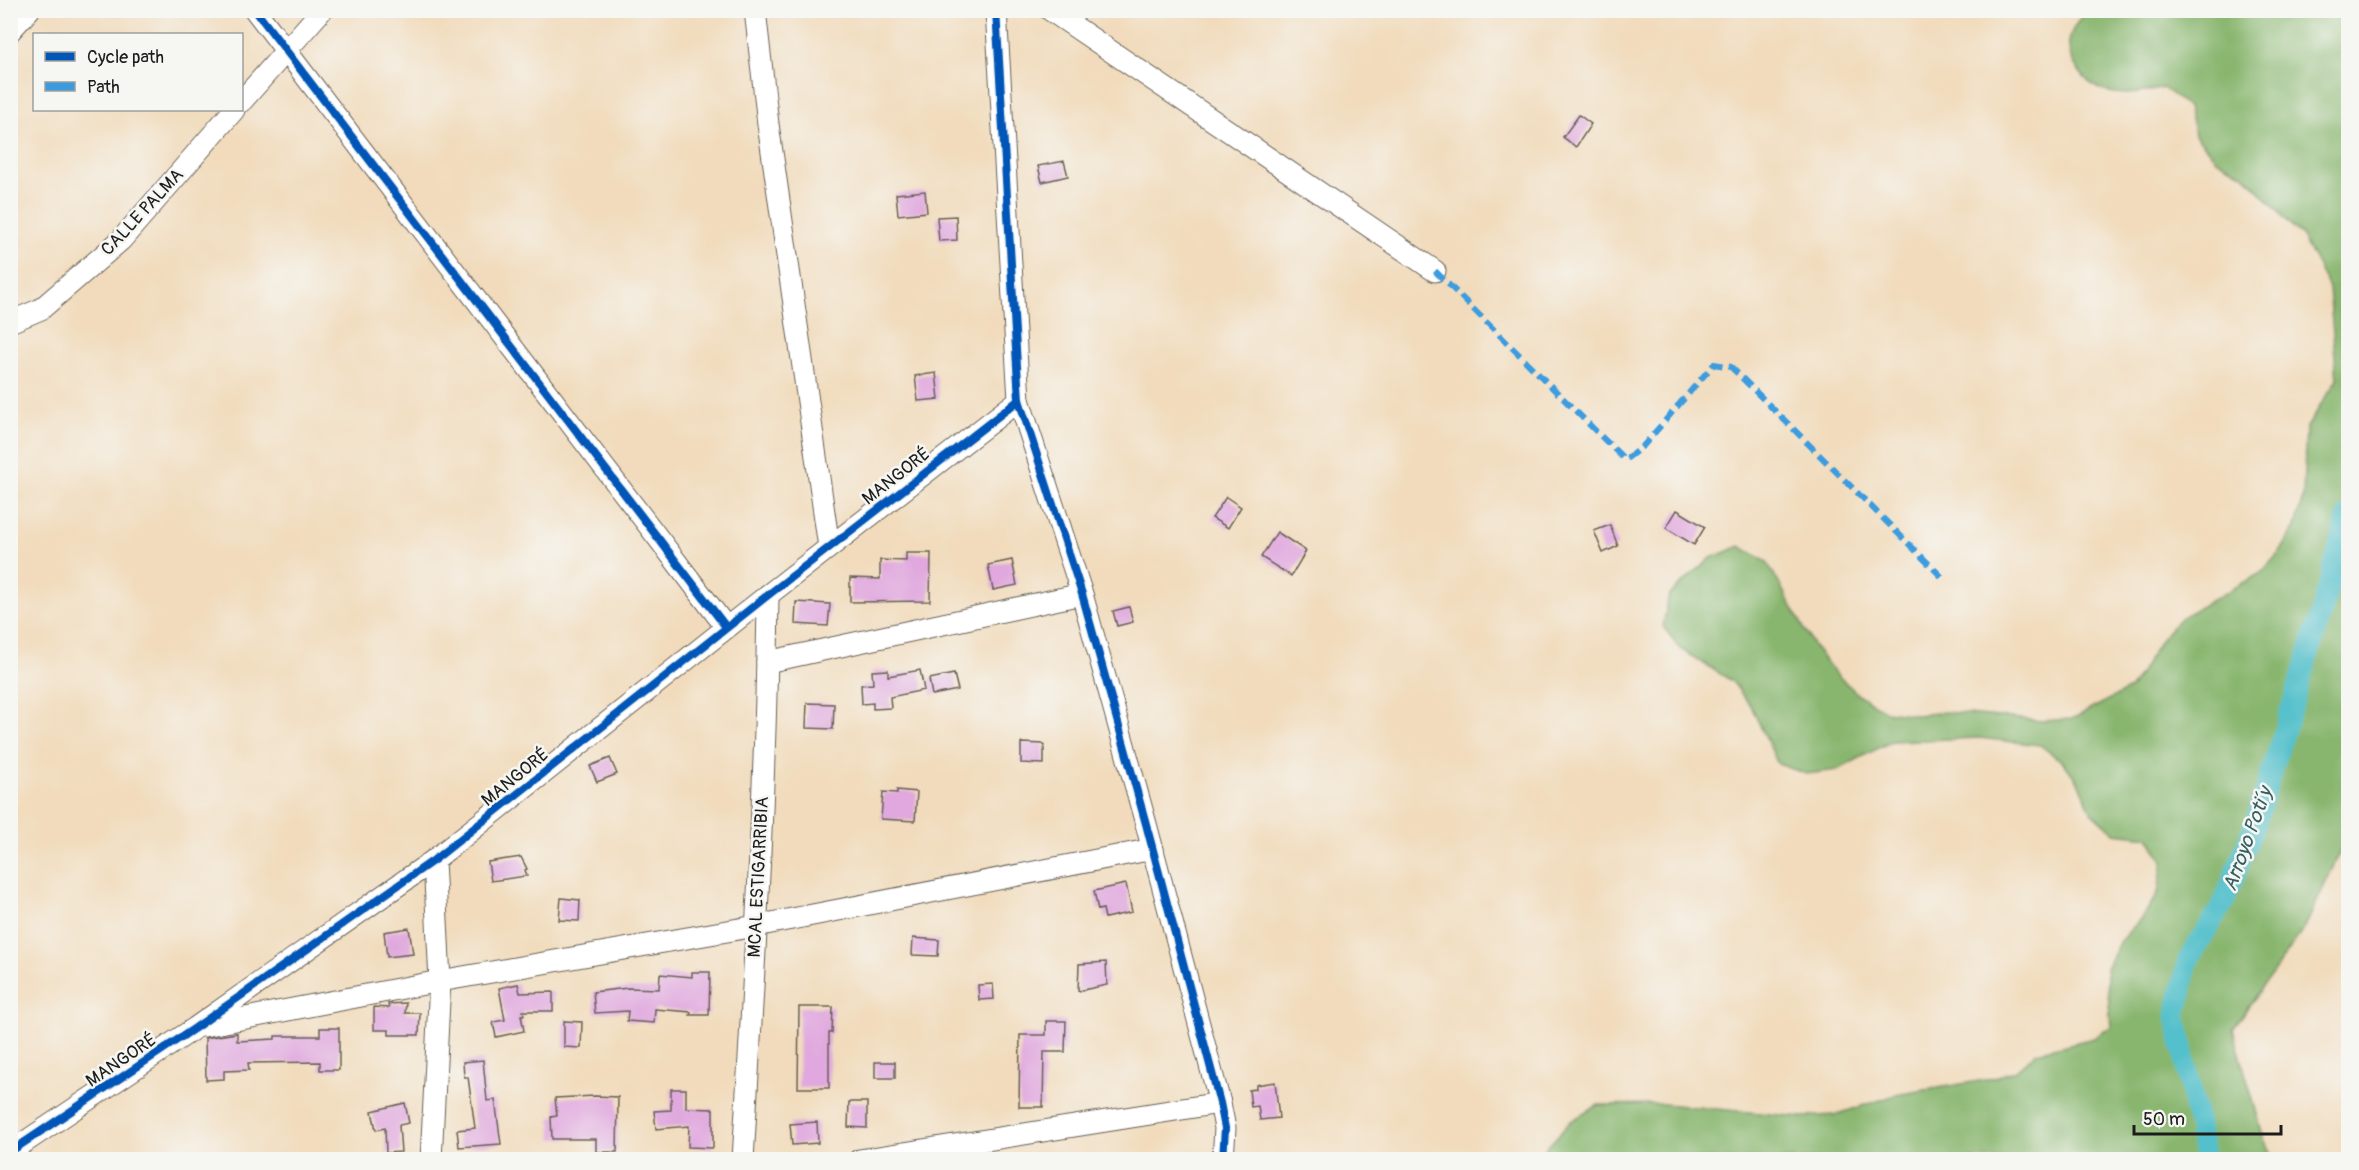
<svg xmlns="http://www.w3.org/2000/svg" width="2359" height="1170" viewBox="0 0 2359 1170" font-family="Pangolin,sans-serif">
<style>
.forest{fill:#88b66e;stroke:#526945;stroke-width:1.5}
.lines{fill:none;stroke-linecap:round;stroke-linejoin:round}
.canal{stroke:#53c0cb;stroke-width:21}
.building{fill:#e0a8de}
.minor-casing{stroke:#675f54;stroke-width:23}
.minor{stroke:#fff;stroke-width:21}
.quiet{stroke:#3c9bdf;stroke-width:6;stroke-dasharray:12 6;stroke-linecap:butt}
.cycleway-casing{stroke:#f6f6f2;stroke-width:11}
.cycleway{stroke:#0057b8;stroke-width:8}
.labels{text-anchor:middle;stroke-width:5;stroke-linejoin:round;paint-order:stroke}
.street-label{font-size:18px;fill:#1c1c1c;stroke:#f6f6f2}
.water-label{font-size:20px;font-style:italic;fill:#325e62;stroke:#f6f6f2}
</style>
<rect width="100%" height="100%" fill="#f6f6f2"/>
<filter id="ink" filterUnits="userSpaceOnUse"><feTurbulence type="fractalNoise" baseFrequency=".0167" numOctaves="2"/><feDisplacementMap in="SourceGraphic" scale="12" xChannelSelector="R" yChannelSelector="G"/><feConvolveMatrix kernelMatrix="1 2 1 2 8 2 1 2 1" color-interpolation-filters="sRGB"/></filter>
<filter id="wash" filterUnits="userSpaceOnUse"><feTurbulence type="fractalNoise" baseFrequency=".008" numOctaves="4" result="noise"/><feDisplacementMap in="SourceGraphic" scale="24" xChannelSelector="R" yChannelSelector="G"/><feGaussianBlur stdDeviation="1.35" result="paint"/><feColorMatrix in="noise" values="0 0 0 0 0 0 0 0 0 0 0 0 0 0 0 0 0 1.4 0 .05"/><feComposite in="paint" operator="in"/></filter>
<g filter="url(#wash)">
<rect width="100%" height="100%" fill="#f1dbbc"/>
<path class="forest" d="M2088,11H2348V835L2305,927L2233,1029L2264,1139L2273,1159H1536L1571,1121L1598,1105L1664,1104L1802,1117L1835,1115L1896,1095L1985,1080L2015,1071L2037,1052L2094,1038L2111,1027L2106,968L2120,941L2141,919L2158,894L2163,861L2149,837L2115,833L2091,811L2080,784L2064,763L2040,745L1980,738L1892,741L1837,770L1806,774L1778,764L1752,708L1732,681L1680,649L1663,626L1669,595L1711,558L1740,546L1767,562L1815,648L1835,673L1859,695L1885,711L1917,715L1945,712L2042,721L2072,719L2130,689L2161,639L2180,618L2261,573L2281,551L2295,528L2303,497L2306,429L2337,379L2329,288L2302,237L2245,175L2216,159L2195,135L2188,107L2163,88C2142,93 2123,97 2102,90C2086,84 2067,60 2069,42C2071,30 2079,18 2088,11Z"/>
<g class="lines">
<polyline class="canal" points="2205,1160 2176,1016 2188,960 2224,902 2257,818 2321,614 2348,515"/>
</g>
<g id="blocks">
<g class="building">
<polygon points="1579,115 1591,124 1576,147 1563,137"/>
<polygon points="1064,161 1068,176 1042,182 1038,166"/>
<polygon points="925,191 927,212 898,215 896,194"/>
<polygon points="956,216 957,240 939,241 937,217"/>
<polygon points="936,373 939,399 918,401 915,376"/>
<polygon points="1226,497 1241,507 1228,528 1212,518"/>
<polygon points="1677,510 1705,527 1694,545 1666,528"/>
<polygon points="1610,525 1618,546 1603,553 1594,531"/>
<polygon points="1277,532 1306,551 1291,576 1261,557"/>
<polygon points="906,553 931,553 930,601 850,602 850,578 880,579 880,560 906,561"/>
<polygon points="1012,560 1017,585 993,590 988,565"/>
<polygon points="796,602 830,604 828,626 795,624"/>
<polygon points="1129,607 1133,622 1117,626 1113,611"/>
<polygon points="888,670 888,676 920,670 924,690 890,697 891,708 873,709 873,703 862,704 861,685 873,684 872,671"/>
<polygon points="954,674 958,690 932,695 929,679"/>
<polygon points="807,703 834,704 833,729 806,728"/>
<polygon points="1021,743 1044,744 1044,764 1021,763"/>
<polygon points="610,758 617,774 597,782 590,766"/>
<polygon points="897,790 917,792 915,821 881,819 883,792 897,793"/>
<polygon points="521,857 527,869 525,870 527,876 491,881 488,862"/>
<polygon points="1126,884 1132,912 1105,918 1103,909 1098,910 1094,891"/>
<polygon points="561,898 580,900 579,921 559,920"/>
<polygon points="409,928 413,954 387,957 384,932"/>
<polygon points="913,938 939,940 938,956 912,955"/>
<polygon points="1106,962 1107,985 1078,991 1079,964"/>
<polygon points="692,972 710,972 709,1015 690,1015 691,1012 655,1009 654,1023 627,1021 628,1011 595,1013 593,992 628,988 659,989 660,974 692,977"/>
<polygon points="518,984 520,993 553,992 553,1011 523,1011 524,1015 521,1015 524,1031 496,1037 493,1022 505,1020 499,988"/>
<polygon points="993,984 994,999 979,1000 978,985"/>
<polygon points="406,1003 405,1013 420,1013 419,1035 389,1035 389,1030 374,1030 374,1007 389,1008 388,1004"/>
<polygon points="799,1007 833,1007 832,1033 829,1033 829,1088 798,1088"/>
<polygon points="564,1021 582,1022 581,1048 564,1047"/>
<polygon points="1046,1021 1066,1021 1065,1052 1044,1052 1043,1107 1019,1107 1020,1035 1046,1035"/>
<polygon points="320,1028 339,1028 339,1070 320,1070 320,1062 248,1063 249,1070 224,1071 224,1079 206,1080 205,1038 237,1033 237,1041 275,1039 275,1036 320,1036"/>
<polygon points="483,1060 487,1101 495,1100 501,1144 459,1147 457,1130 475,1128 468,1077 464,1077 463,1062"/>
<rect x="875" y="1062" width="20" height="16"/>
<polygon points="1275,1082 1279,1118 1260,1120 1258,1106 1251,1107 1249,1090 1256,1089 1256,1085"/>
<polygon points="671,1089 686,1089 686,1108 713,1109 713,1148 688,1147 689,1126 656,1129 654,1111 671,1110"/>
<polygon points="595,1096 618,1097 617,1152 596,1152 596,1139 552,1139 551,1117 557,1116 555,1098"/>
<polygon points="849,1102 867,1102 867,1128 848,1127"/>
<polygon points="405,1103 409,1123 399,1125 401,1152 386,1153 385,1128 376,1130 372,1111"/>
<polygon points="817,1122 818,1143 792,1145 790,1124"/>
</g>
</g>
</g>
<g filter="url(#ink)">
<use href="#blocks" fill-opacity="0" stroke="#675f54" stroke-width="1.5"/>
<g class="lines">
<defs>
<g id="minor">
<polyline points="255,10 726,627"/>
<polyline points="755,10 768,124 829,547"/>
<polyline points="996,10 1019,400 1082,594 1146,824 1220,1103 1225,1128 1223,1160"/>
<polyline points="1050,10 1435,271"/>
<polyline points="10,31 29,10"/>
<polyline points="242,101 322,10"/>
<polyline points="10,322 41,309 121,240 234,110"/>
<polyline points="767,662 1082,594"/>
<polyline points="204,1026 440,981 756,926 1153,849"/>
<polyline points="10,1152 195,1028 434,860 768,595 1019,400"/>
<polyline points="431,1160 440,981 434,860"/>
<path d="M743,1160C754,971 766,783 768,595"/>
<polyline points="859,1160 1220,1103"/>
</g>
</defs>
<use href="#minor" class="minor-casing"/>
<use href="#minor" class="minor"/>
<polyline class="quiet" points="1435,271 1625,460 1644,445 1714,364 1731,367 1944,579"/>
<defs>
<g id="cycleway">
<polyline points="255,10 726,627"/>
<polyline points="996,10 1019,400 1082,594 1146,824 1220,1103 1225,1128 1223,1160"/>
<polyline points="10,1152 195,1028 434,860 768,595 1019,400"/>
</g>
</defs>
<use href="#cycleway" class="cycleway-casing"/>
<use href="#cycleway" class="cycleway"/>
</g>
</g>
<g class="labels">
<g class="street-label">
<text transform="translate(142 212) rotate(-47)" y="6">CALLE PALMA</text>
<text transform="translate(896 476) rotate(-38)" y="6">MANGORÉ</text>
<text transform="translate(515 777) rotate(-39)" y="6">MANGORÉ</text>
<text transform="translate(758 877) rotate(-87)" y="6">MCAL ESTIGARRIBIA</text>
<text transform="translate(121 1060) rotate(-34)" y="6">MANGORÉ</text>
</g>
<g class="water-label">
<text transform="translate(2247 839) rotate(-70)" y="7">Arroyo Poti´y</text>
</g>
</g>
<rect width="2359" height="1170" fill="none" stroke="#f6f6f2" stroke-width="36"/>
<rect x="33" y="33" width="210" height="78" fill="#f6f6f2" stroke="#9f9f9c" stroke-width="1.5"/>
<rect x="45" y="52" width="30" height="9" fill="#0057b8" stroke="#9f9f9c" stroke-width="1.5"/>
<text x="87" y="63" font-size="18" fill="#1c1c1c">Cycle path</text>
<rect x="45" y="82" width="30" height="9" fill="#3c9bdf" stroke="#9f9f9c" stroke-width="1.5"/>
<text x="87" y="93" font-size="18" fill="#1c1c1c">Path</text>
<path d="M2134 1125v9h147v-9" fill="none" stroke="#1c1c1c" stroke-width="3"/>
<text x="2143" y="1125" font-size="18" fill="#1c1c1c" stroke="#f6f6f2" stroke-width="4.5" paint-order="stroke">50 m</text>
</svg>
